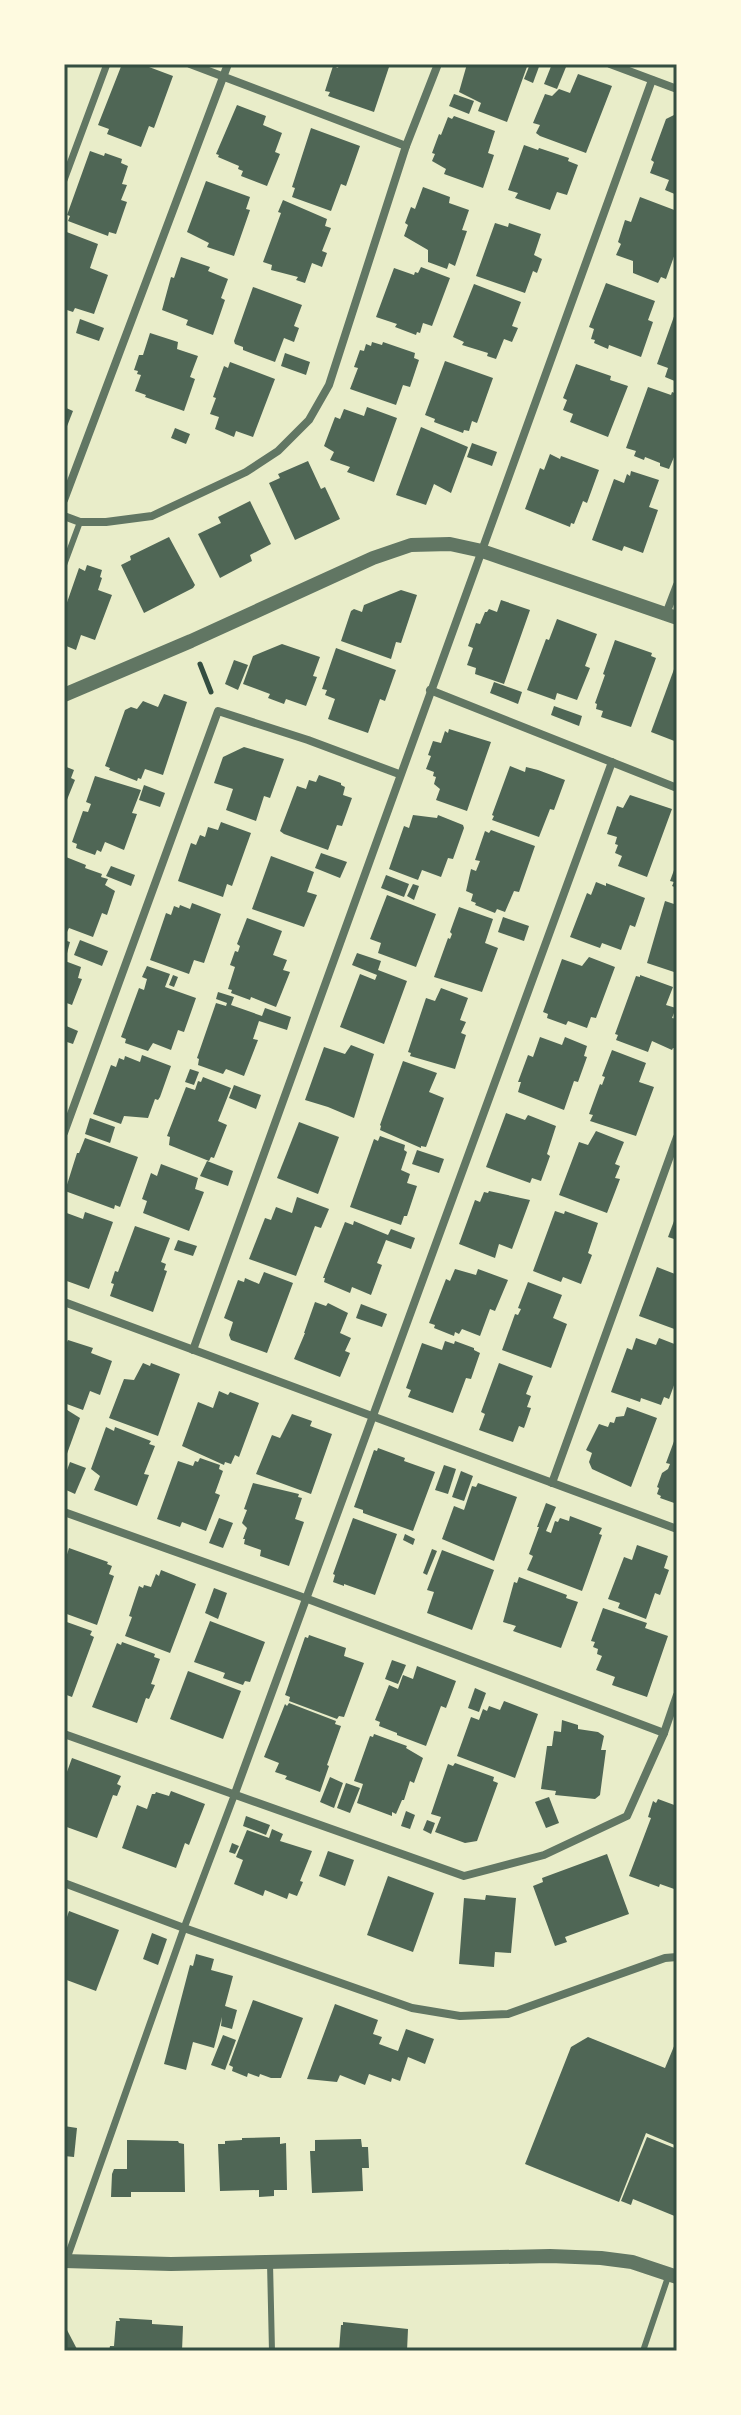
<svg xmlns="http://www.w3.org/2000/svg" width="741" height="2415" viewBox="0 0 741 2415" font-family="'Public Sans',sans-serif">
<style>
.building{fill:#4f6655}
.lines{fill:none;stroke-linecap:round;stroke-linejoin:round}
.path{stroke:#344e41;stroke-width:5}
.service{stroke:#617663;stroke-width:6}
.pedestrian{stroke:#617663;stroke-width:7}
.minor{stroke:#617663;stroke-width:8}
.tertiary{stroke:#617663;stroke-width:14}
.neatline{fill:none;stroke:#344e41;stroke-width:3}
</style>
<rect width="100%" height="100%" fill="#e9edc9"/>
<g class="building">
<polygon points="122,64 141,64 173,76 154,128 149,126 141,147 107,134 109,129 98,125"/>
<polygon points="339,64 390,64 374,112 328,96 330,92 325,91 333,66 338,68"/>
<polygon points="467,64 528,64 507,122 478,111 481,103 459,92"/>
<polygon points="530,64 540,64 533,83 524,79"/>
<polygon points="552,64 566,67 557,89 544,84"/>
<polygon points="578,74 612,86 586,153 540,136 536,133 540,125 533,123 545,94 552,96 559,89 570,93"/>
<polygon points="454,94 474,101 469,114 449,106"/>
<polygon points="237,105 266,116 263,125 282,133 275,152 280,154 267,186 241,176 243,171 238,169 239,166 218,157 219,155 216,154"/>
<polygon points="674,115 677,116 677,195 665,190 669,180 650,173 654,162 651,160 666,119"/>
<polygon points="454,116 495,131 488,153 494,155 483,188 444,174 446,169 432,161 435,154 432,153 439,134 441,135 448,117 452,119"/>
<polygon points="311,128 360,146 346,186 341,184 331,211 292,197 295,188 292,187"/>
<polygon points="524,145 538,150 539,148 569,158 568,161 578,165 567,195 557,192 550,210 515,198 518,193 508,190"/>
<polygon points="90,151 104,156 105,153 122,159 121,163 128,166 122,184 127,185 121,200 127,202 116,234 109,232 108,236 68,221 70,216 67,215"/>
<polygon points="206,181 250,197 246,209 250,210 234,256 207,247 209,243 187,232"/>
<polygon points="423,187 450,197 449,203 469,210 462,230 467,231 455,266 449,263 447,269 428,262 428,250 404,236 408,225 405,223 411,207 415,209"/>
<polygon points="640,197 677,211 677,248 666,279 661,277 658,283 633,273 633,261 616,255 621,244 618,242 625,220 631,222"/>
<polygon points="283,200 327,219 325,226 331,228 322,251 327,253 322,267 312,263 305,283 296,280 298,277 271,270 272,265 263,262 281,213 278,212"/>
<polygon points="495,223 508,227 509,223 541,234 534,255 542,259 537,273 533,271 525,293 476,276"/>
<polygon points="64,231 98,244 90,268 108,275 94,314 75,308 73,312 64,309"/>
<polygon points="181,257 210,267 208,271 228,279 221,298 225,300 213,335 186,325 188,320 162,310 171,277 174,278"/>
<polygon points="421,267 450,278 432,326 423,323 420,333 417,332 416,335 395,327 397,324 376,317 394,268 414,275 415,272 418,273"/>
<polygon points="606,283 655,301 648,320 653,322 641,357 609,345 608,349 594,343 595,340 591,339 594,329 589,327"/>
<polygon points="474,284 521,302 512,326 518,328 512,342 504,339 496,359 487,356 488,353 462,345 464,342 453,337"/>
<polygon points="253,287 302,305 294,326 299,328 294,342 284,338 275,362 243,350 243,347 235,344 234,341"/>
<polygon points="677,308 677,382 665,377 668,368 657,364"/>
<polygon points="80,319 104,328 99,341 76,333"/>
<polygon points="150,333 178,342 177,349 198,356 190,377 195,379 184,411 145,397 146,395 135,391 141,375 137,374 138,371 134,370 139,355 143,355"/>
<polygon points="372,342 382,345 383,342 415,353 414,358 419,360 410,387 403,385 396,405 350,389 358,368 354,367 360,350 364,351 366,344 371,346"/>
<polygon points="285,353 310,362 306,375 281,366"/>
<polygon points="445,361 493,378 477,423 472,421 469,431 464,430 463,433 434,422 435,419 425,415"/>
<polygon points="230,362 275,379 253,437 236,431 234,437 215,429 219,417 210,414 216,398 213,397 224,366 228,368"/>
<polygon points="576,364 611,376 610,380 628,386 608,437 570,422 573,414 563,410 567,400 563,398"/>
<polygon points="648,387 671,395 672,392 677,394 677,450 669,469 660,466 660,463 645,457 644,460 634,456 636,451 626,448"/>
<polygon points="64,407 73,411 64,434"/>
<polygon points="367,407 397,418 374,482 347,472 350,467 330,460 334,452 324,446 335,417 340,419 344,409 364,416"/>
<polygon points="421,427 468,447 451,493 434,484 426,505 396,495"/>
<polygon points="175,428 190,434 186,444 171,438"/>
<polygon points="472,443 497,452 492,466 467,457"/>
<polygon points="550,454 560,459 561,456 599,470 587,503 583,501 574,524 571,523 570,527 525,509 540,468 544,470"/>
<polygon points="308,461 321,489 325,487 340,519 295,540 269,483 280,478 278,474"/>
<polygon points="631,471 659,480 649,507 658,510 643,553 624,546 622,551 592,540 614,479 624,483 627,474 630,476"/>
<polygon points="250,501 271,544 250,555 252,561 220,578 198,534 221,523 218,517"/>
<polygon points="169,537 195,585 193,588 144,613 121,565 131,560 130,556"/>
<polygon points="87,565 102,570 100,577 102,578 98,590 112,595 95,640 81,635 76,650 64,645 64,611 79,568 85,571"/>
<polygon points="401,590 417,595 401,643 396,642 391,659 341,641 351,611 354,609 362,612 364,605"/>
<polygon points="501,600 530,610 504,684 475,674 476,668 467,665 473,648 468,646 476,623 480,624 485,612 487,612 489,609 497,612"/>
<polygon points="557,619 597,634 585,666 590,668 577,700 557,693 555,700 527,690 546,639 549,640"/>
<polygon points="615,640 652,653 651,656 656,658 631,727 601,717 603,711 596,709 597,704 595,703 605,675 603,674"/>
<polygon points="282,644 320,657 313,676 317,677 306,706 286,699 284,704 268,698 270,694 243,684 253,656"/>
<polygon points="336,648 396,670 385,701 380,699 368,733 328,719 335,699 325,695 327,690 322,689"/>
<polygon points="234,660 248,665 238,690 225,684"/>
<polygon points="677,661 677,742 651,732"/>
<polygon points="494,682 522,692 518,704 490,693"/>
<polygon points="164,694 187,702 163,775 145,769 141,779 138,778 137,781 109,770 110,768 105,766 125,710 131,707 137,709 143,701 158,707"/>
<polygon points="554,706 582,716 579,726 551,715"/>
<polygon points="449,729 491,742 467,811 436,800 440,789 434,784 436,777 433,776 434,772 426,769 431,756 428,755 433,741 441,743 445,731 448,733"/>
<polygon points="244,747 284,759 270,798 264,796 256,821 226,810 233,789 214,783 223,757"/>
<polygon points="64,766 74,770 71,778 75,780 64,807"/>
<polygon points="510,766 525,772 526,767 538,770 565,780 554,810 550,809 539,837 492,820 494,816 492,815"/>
<polygon points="319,775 341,783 341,785 345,787 343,795 352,798 342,826 337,825 328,850 284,834 280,831 297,786 306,789 309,780 316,782"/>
<polygon points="95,776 141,790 132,813 137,814 124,850 105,842 101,852 97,850 95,855 76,848 77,844 72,842 83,811 88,812 91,804 86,802"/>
<polygon points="144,785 165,793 160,807 139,800"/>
<polygon points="630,795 672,809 647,877 618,866 622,856 615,853 618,845 615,844 617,837 607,834 617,806 623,808"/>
<polygon points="413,815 437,818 438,815 463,825 464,828 453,859 448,858 441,877 422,870 418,880 389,869 404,826 409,828"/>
<polygon points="221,822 251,833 232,886 227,884 223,897 178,881 191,843 196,845 200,835 205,837 208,827 218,830"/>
<polygon points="491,830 535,846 519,892 514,891 505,912 497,909 495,913 475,905 476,903 471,901 473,894 466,891 471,869 476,871 480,861 475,860 485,831 489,833"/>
<polygon points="321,853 347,862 340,878 315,868"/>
<polygon points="271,856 314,872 307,892 317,895 304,927 252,909"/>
<polygon points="66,857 86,865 85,868 102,874 101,877 108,879 105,885 115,891 107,915 102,913 93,937 69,928 67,932 64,931 64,864"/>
<polygon points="677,862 677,888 672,886 674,882 670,881"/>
<polygon points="111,866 135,875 131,886 106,876"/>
<polygon points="386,875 409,884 404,897 381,888"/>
<polygon points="596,882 606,886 606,883 645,898 635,927 630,925 621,950 602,943 600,948 570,937 587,893 591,895"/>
<polygon points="413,884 419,886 414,900 407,896"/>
<polygon points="387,895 436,914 416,967 378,953 381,943 370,939"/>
<polygon points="665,901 677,905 677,968 675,968 674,972 647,963"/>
<polygon points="192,903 221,914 204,963 194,960 189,974 150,960 166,913 171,915 174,906 179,908 180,905 190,909"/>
<polygon points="459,907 493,919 485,943 498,948 482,992 434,977 448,938 450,939 452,934 450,932"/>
<polygon points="503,917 529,926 524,941 498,932"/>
<polygon points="247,918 282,931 273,955 287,960 283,970 290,972 276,1007 251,997 250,1000 231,993 232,990 228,989 235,967 230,965 235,951 238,952 240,946 237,944"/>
<polygon points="64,940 70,942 65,961 81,967 78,978 82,979 72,1005 64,1002"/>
<polygon points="80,940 108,951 102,966 74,955"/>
<polygon points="357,953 381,961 378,970 407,981 384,1044 340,1027 360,974 375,980 377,975 352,965"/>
<polygon points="589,957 615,967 596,1018 591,1017 587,1028 568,1021 566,1025 547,1018 548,1014 543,1012 562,959 582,966"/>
<polygon points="147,966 170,974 165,987 196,998 184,1032 178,1030 171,1050 153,1043 148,1051 125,1043 126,1039 121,1037 139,988 144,990 147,979 142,977"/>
<polygon points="173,975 178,977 174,987 169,985"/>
<polygon points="640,975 673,987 666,1005 676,1008 672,1018 677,1019 677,1049 673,1048 672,1050 652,1041 648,1052 616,1040 618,1035 615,1034 636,976 640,977"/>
<polygon points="441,988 468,998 460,1020 466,1022 461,1033 466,1035 455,1069 410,1056 411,1053 408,1052 426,998 435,1001"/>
<polygon points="218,992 234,997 231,1005 262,1016 265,1008 291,1017 287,1030 259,1021 253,1039 258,1040 244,1076 226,1069 223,1074 198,1065 199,1059 197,1058 216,1003 226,1006 227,1003 216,999"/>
<polygon points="64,1025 78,1031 73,1044 64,1041"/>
<polygon points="540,1037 562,1045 565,1037 587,1046 584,1056 587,1057 578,1082 574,1081 564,1110 518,1092 521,1082 518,1082 528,1055 533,1057"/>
<polygon points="351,1045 374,1054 354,1118 328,1107 305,1100 324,1047 345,1054"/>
<polygon points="612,1050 646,1063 639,1082 654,1087 636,1136 590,1121 593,1115 589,1114 600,1084 602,1085 605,1077 602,1076"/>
<polygon points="142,1055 171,1066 160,1097 158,1100 155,1099 148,1118 124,1116 121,1124 93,1114 111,1065 116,1067 119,1058 124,1060 125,1056 140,1062"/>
<polygon points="403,1061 437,1073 429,1092 444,1098 426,1147 421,1146 421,1148 380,1130 381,1126 380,1125"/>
<polygon points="190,1069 199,1072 194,1085 185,1082"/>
<polygon points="203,1077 231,1088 218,1121 227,1125 214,1158 211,1157 209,1161 169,1145 170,1137 167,1136 186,1087 195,1090 198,1081 201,1082"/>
<polygon points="234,1085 261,1095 256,1109 229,1098"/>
<polygon points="506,1113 525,1120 528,1115 556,1126 547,1154 550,1156 541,1181 532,1178 530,1183 486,1167"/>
<polygon points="90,1118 115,1127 110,1143 85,1134"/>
<polygon points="299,1122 339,1137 318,1194 277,1178"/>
<polygon points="596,1131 624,1142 615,1164 620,1166 615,1178 620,1179 607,1213 559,1195 579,1142 588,1145"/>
<polygon points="380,1136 405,1145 404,1150 407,1152 401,1170 410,1174 407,1183 417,1186 407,1216 404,1216 401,1225 350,1207 374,1139 378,1141"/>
<polygon points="85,1138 138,1157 120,1207 115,1205 114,1209 65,1191 77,1153 79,1153"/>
<polygon points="417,1150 444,1159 439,1173 412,1164"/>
<polygon points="207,1161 233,1171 228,1186 200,1176"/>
<polygon points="161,1164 198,1178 195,1189 204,1192 189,1231 143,1213 147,1201 142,1199 151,1173 157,1176"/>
<polygon points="489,1191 530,1200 512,1249 499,1244 495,1258 459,1244 475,1200 480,1202 484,1192 488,1193"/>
<polygon points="297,1197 329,1209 321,1228 315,1226 296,1276 249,1259 265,1218 271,1220 276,1207 292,1213"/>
<polygon points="555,1211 564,1214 565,1211 598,1223 588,1253 592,1255 581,1284 563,1277 561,1282 533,1271"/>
<polygon points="64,1212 83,1219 85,1212 113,1222 89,1289 64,1280"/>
<polygon points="677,1213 677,1240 668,1237"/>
<polygon points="354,1221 388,1235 391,1229 415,1238 411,1249 386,1240 377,1263 382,1265 371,1295 352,1287 350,1293 324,1282 325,1278 323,1278 345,1222 353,1225"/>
<polygon points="135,1226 170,1238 161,1262 166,1264 164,1270 167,1271 153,1312 110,1296 114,1284 111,1283 115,1271 118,1272"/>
<polygon points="178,1240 197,1246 193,1256 174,1250"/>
<polygon points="657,1267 675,1274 677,1269 677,1330 639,1316"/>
<polygon points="455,1269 476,1275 478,1269 508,1280 495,1311 490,1309 480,1336 462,1329 459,1334 455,1332 454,1336 434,1328 435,1325 429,1323 446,1279 450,1281"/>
<polygon points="264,1272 293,1283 267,1353 231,1340 229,1335 233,1322 224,1318 238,1280 244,1282 245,1278 259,1284"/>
<polygon points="528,1282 562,1295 553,1318 567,1324 551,1368 502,1350 515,1314 518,1315 521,1309 518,1308"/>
<polygon points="315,1302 326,1306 328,1303 348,1313 340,1333 351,1338 345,1351 350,1353 340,1377 294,1359 305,1333 304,1333"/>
<polygon points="361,1304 387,1314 382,1327 356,1318"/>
<polygon points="636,1338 656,1345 659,1338 677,1345 677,1377 669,1399 664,1397 661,1405 641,1398 640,1402 611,1392 627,1348 632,1350"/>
<polygon points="68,1340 93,1348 91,1353 112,1361 100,1395 90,1391 83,1410 64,1403 64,1348"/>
<polygon points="445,1341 454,1344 455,1341 474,1348 474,1350 480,1353 471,1379 466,1378 453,1413 408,1397 411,1390 406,1388 422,1343 442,1350"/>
<polygon points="143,1363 150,1366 151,1363 180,1374 158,1436 109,1418 124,1379 134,1380"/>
<polygon points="499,1363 533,1376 526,1394 531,1396 527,1407 531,1408 524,1428 519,1426 513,1442 479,1430 485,1414 481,1412"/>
<polygon points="219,1391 228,1395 230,1392 259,1403 239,1457 235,1455 231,1464 225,1462 224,1465 182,1446 198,1402 213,1408"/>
<polygon points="627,1407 657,1418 631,1487 592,1469 589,1462 592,1453 586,1450 599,1424 608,1427 610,1422 614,1423 616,1417 624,1416"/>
<polygon points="64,1408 80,1418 64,1462"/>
<polygon points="292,1414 312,1421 310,1426 332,1434 311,1494 256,1474 272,1435 280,1438"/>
<polygon points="106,1427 114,1431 115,1427 151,1441 149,1444 155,1446 144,1474 149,1475 137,1506 94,1490 100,1476 91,1469"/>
<polygon points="677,1433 677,1504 660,1498 661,1496 657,1494 659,1488 657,1487 662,1473 668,1469 670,1464 666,1463"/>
<polygon points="378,1448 405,1458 404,1461 435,1472 413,1531 363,1513 363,1510 354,1507 374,1450 377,1451"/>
<polygon points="200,1458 220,1465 219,1469 223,1471 215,1493 220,1495 206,1531 182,1522 180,1527 157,1519 178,1461 193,1466 195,1461 198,1462"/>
<polygon points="70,1462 86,1468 75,1494 64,1489 64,1478"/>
<polygon points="444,1465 456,1469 448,1494 435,1490"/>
<polygon points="461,1471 473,1476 464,1501 452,1497"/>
<polygon points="253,1483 299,1494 298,1497 302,1498 295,1519 304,1522 289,1566 260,1556 261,1550 244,1544 245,1539 243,1539 247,1528 242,1523 247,1510 244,1509"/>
<polygon points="478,1483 517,1497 494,1561 442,1539 454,1506 464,1510 472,1486 476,1487"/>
<polygon points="546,1503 556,1507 546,1531 551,1533 555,1521 558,1522 560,1518 569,1521 570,1516 602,1528 599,1534 602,1535 582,1591 527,1570 533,1556 529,1554 539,1527 537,1527"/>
<polygon points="219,1518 233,1523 223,1548 209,1543"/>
<polygon points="353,1518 397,1534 375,1595 344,1584 344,1586 333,1582 335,1575 333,1574"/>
<polygon points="405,1534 415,1539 413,1545 403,1540"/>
<polygon points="637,1545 668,1556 664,1568 669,1570 660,1595 655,1593 646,1619 618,1608 620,1603 608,1599 624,1557 632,1560"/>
<polygon points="69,1548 108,1562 107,1564 112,1566 109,1574 114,1576 97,1625 64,1613 64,1564"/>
<polygon points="432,1549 437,1551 427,1575 423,1573"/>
<polygon points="442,1550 494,1570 472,1630 427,1613 434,1592 427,1590"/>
<polygon points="161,1570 196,1584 170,1653 125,1636 132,1617 129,1616 139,1586 143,1588 144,1585 151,1587 156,1574 159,1576"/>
<polygon points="519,1577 567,1595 566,1598 578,1602 561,1648 513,1631 516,1626 503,1622 514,1582 517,1583"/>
<polygon points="214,1588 227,1593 218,1619 205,1613"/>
<polygon points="603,1608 647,1623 645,1628 668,1636 647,1697 612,1685 615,1677 596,1670 602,1656 597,1654 598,1649 593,1647 595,1642 591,1641"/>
<polygon points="64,1621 92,1631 90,1635 94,1637 72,1697 64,1694"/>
<polygon points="210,1621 265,1642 250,1682 245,1681 243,1685 223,1678 225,1673 194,1662"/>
<polygon points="309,1635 346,1648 344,1656 364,1663 344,1717 339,1716 337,1719 289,1701 290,1697 285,1695 305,1637 308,1638"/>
<polygon points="122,1642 155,1654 154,1657 160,1659 151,1684 155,1685 149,1699 146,1698 137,1723 92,1707 117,1643 121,1645"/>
<polygon points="392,1660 406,1665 398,1684 385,1679"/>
<polygon points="417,1666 456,1681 446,1708 441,1706 426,1746 397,1735 397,1733 379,1726 380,1722 375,1720 389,1685 398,1689 403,1675 413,1679"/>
<polygon points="188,1671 241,1691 223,1739 170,1719"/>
<polygon points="475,1688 486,1693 479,1712 468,1708"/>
<polygon points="504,1701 538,1714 515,1778 457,1756 471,1717 479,1720 483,1709 487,1711 489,1706 500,1710"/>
<polygon points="289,1703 336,1721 335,1724 341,1726 327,1765 329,1766 320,1792 285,1779 287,1776 275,1772 279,1763 264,1757 285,1704 287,1706"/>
<polygon points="562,1720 578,1725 578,1729 598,1732 604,1736 601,1750 606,1750 600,1795 595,1799 555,1795 556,1791 541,1789 547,1746 552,1746 554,1731 561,1732"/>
<polygon points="374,1734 407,1746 406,1748 423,1758 414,1783 410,1781 404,1800 402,1800 396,1814 392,1812 392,1816 357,1803 363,1784 354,1781 370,1736 373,1737"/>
<polygon points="72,1758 121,1776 117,1784 121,1786 117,1796 113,1795 97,1838 64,1826 64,1780"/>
<polygon points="455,1763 494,1777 493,1781 498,1783 477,1841 465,1843 435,1832 441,1817 431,1814 448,1764 453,1766"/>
<polygon points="330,1777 343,1783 334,1808 320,1802"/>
<polygon points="346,1783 360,1788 350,1813 337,1808"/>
<polygon points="171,1791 205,1804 189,1845 185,1843 176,1868 122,1848 137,1805 147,1809 152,1794 155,1794 156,1792 169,1796"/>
<polygon points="549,1797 559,1823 546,1828 535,1802"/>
<polygon points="658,1799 677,1806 677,1890 660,1884 659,1887 629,1876 651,1818 648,1817 653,1801 656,1803"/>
<polygon points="406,1811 415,1815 410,1829 401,1826"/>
<polygon points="246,1816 270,1825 266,1835 243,1826"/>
<polygon points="427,1820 435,1823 431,1834 423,1830"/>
<polygon points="272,1829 283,1834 280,1841 312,1851 300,1881 303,1882 297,1896 289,1893 287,1899 265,1890 263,1896 234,1884 243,1860 236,1857 247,1830 269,1838"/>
<polygon points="232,1843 239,1846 235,1854 229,1852"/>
<polygon points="328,1851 354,1860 345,1886 319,1876"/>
<polygon points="607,1854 629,1914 565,1937 567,1942 555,1946 533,1886 543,1882 542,1878"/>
<polygon points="388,1876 434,1893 413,1952 367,1935"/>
<polygon points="486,1895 516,1898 511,1953 495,1952 494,1967 459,1964 464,1898 485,1900"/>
<polygon points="69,1911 119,1930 96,1991 64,1979 64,1926"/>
<polygon points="152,1933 167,1939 158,1965 143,1959"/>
<polygon points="196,1954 214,1959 211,1970 233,1976 225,2006 237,2010 232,2029 221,2026 222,2017 214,2048 193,2042 186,2070 164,2064 190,1965 193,1966"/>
<polygon points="253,2000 303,2018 281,2078 271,2078 260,2074 259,2077 248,2073 247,2077 232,2071 233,2067 229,2065"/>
<polygon points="335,2004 378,2020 373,2034 382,2037 379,2044 398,2051 406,2029 434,2039 425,2064 408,2057 400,2081 392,2078 391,2082 369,2074 365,2085 340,2075 337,2082 307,2079"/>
<polygon points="223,2035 236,2040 225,2070 211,2065"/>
<polygon points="588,2037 665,2068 677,2039 677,2146 646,2133 619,2202 525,2164 571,2047"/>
<polygon points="64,2126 77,2128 74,2157 64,2156"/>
<polygon points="280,2137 280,2144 286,2143 287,2190 274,2190 274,2196 259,2197 259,2190 220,2191 218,2144 225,2144 225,2141 242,2140 242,2138"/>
<polygon points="647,2137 677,2149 677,2217 633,2199 631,2205 621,2201"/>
<polygon points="361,2139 362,2147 368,2147 369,2168 362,2168 363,2191 312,2193 310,2151 315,2151 315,2140"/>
<polygon points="127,2140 178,2141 179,2143 184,2144 185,2192 131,2192 131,2197 111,2197 112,2174 114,2169 127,2169"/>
<polygon points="119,2318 152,2320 152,2324 183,2326 182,2351 109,2351 110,2346 114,2346 116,2321 120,2321"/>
<polygon points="343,2322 408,2329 407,2351 339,2351 341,2325 343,2325"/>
<polygon points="67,2330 78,2351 64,2351 64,2332"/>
</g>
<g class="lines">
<polyline class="path" points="200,664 211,692"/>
<g class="service">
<polyline points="64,565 80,522"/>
<polyline points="270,2263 272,2351"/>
<polyline points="643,2351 669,2274"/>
</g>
<g class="pedestrian">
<polyline points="64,180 107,64"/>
<polyline points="66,2261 184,1928 234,1796"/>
</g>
<g class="minor">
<polyline points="190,64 406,146"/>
<polyline points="610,64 677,89"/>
<polyline points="64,500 228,64"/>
<polyline points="64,516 80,522 106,522 152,516 246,472 278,451 309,420 329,385 406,146 438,64"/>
<polyline points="666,614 677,585"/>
<polyline points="430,690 677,788"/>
<polyline points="64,1133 218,711 308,740 399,774"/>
<polyline points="64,1302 677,1529"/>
<polyline points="193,1350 652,80"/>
<polyline points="552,1483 677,1137"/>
<polyline points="64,1512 305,1598 664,1733"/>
<polyline points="64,1734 464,1876 544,1855 627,1816 664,1733 677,1695"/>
<polyline points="234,1796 612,762"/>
<polyline points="64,1883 184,1928 412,2008 460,2016 508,2014 665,1958 677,1957"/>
</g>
<g class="tertiary">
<polyline points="64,695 191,641 373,558 411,545 450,544 482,551 677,618"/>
<polyline points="64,2261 171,2264 550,2256 601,2258 632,2262 677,2277"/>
</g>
</g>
<rect width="741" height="2415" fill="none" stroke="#fefae0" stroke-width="132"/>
<rect x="66" y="66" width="609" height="2283" class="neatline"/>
</svg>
